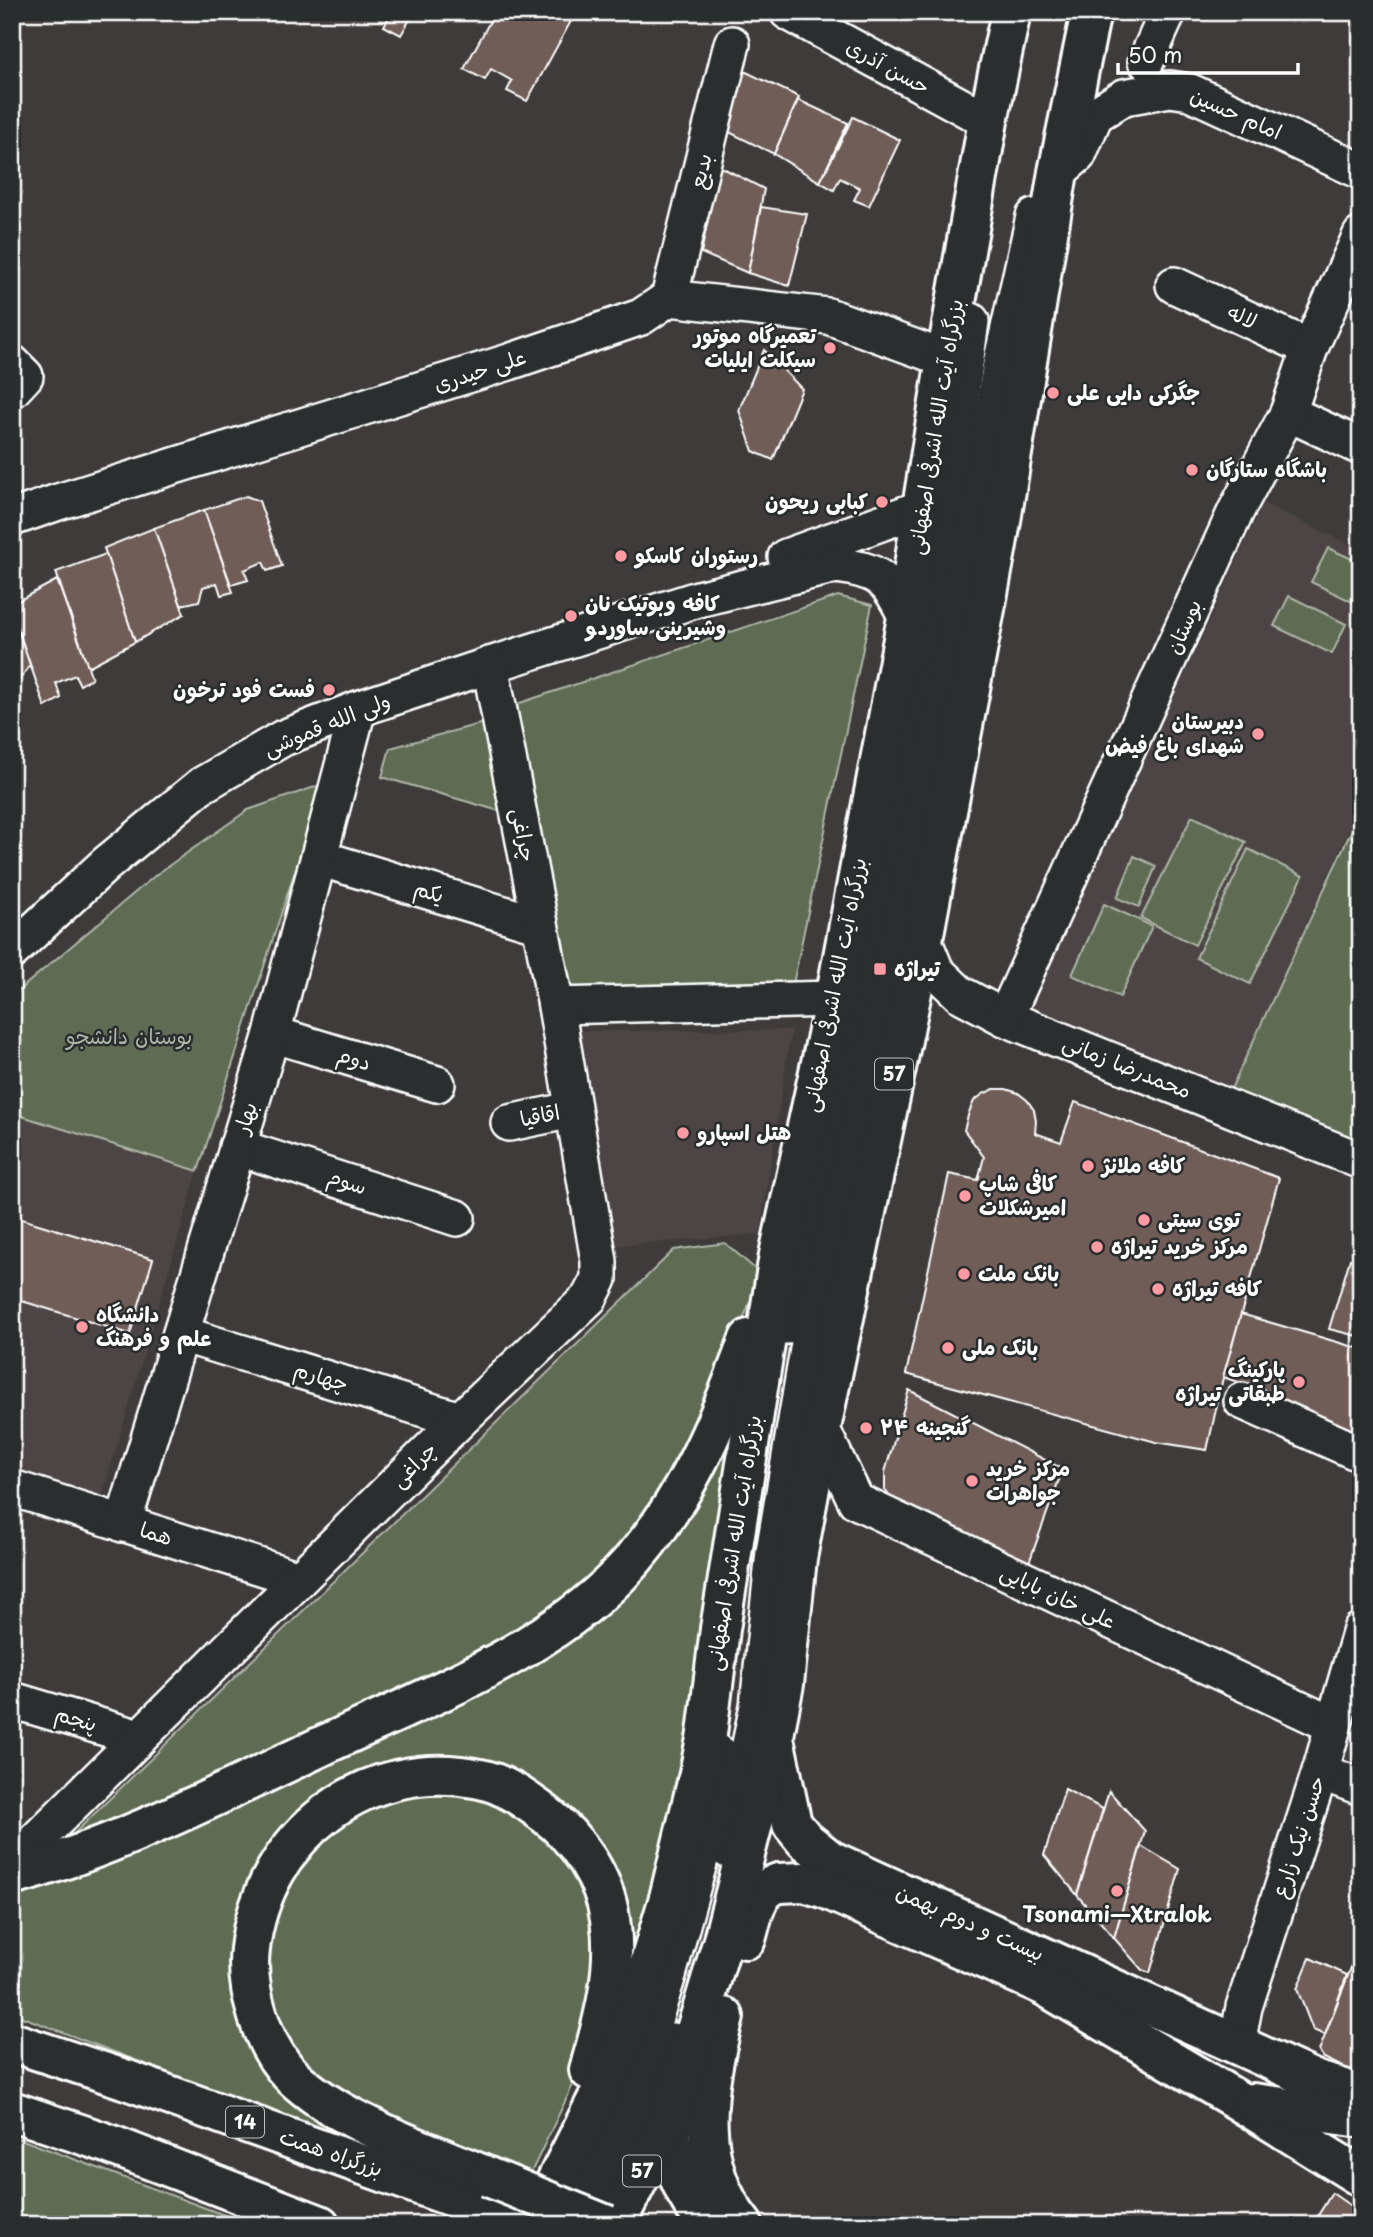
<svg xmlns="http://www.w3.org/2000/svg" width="1373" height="2237" viewBox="0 0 1373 2237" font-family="'Playpen Sans','Playpen Sans Arabic',sans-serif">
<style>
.built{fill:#4d4544}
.green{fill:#5e6c53;stroke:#aeb6a9;stroke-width:2}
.building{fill:#6f5d58;stroke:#fff;stroke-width:2}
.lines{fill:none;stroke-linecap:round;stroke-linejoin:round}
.minor-casing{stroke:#fff;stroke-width:40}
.major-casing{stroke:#fff;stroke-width:44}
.highway-casing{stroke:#fff;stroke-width:44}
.minor{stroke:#2a2d2e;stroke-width:35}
.major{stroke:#2a2d2e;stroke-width:38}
.highway{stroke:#2a2d2e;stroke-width:38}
.highway-bridge-casing{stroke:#fff;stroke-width:44;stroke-linecap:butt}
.highway-bridge{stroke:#2a2d2e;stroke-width:38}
.poi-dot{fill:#ff9aa2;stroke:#2a2d2e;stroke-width:2.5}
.labels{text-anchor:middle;stroke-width:5;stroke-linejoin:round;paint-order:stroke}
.shield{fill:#2a2d2e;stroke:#bfc0c0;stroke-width:2}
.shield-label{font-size:19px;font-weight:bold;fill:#fff}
.street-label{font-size:21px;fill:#fff;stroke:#2a2d2e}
.poi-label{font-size:21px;font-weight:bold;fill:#fff;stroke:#2a2d2e;text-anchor:start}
.park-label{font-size:21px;fill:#aeb6a9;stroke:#2a2d2e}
</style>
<rect width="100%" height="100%" fill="#3f3b3b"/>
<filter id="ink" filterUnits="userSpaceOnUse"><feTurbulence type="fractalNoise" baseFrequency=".0143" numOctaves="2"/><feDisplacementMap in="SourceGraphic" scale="14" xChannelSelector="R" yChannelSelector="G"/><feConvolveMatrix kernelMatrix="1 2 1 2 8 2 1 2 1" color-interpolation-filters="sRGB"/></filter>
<g filter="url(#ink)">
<g class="built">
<polygon points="1263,503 1361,550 1361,803 1230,1091 1019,1009 1189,666"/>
<polygon points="791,1030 760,1234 609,1246 573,1031"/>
<polygon points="12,1113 198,1171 98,1510 12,1483"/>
</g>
<g class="green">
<polygon points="1328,548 1361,563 1361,606 1311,582"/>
<polygon points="838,596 872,605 792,989 560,994 517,704"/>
<polygon points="1289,596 1346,624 1332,654 1274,626"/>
<polygon points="487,722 503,812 382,777 390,748"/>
<polygon points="323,784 198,1171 12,1113 12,996 157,874 248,810"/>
<polygon points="1361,810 1361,1149 1230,1091"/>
<polygon points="1192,816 1246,842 1195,945 1141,918"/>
<polygon points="1248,849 1303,876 1250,984 1196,958"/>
<polygon points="1134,856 1156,866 1139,907 1117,898"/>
<polygon points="1104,904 1152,926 1120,997 1072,975"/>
<polygon points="725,1243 761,1274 677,1487 633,1543 511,1645 56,1851 674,1250"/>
<polygon points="745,1374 700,1696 630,1992 617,1894 454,1762 272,1851 252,2037 465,2181 256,2106 12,2013 12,1891 561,1640"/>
<polygon points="406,1790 494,1797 563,1843 598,1926 589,2028 572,2087 528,2179 360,2110 289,2053 264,1970 280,1887 334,1821"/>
<polygon points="12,2136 251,2225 180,2222 165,2225 12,2225"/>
</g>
<g class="building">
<polygon points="381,12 414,12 401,35 384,26 389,17"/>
<polygon points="495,12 576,12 527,101 507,91 512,81 491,69 485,80 464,69"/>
<polygon points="744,71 799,97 774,154 729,132"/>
<polygon points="798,100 848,123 820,182 774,154"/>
<polygon points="853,117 900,140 869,206 854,200 860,188 840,178 834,190 820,182"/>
<polygon points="719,166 764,189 748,273 701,253"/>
<polygon points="761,207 807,214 789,286 748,273"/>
<polygon points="764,350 802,389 773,460 753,451 739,410"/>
<polygon points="246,496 259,501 282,566 267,571 263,562 244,570 248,580 231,585 204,510"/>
<polygon points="204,510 233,592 221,595 217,583 203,587 199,601 181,605 154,528"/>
<polygon points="154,528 184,614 135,642 104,548"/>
<polygon points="106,554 135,642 88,667 56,572"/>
<polygon points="57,580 92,678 80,685 75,675 56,683 61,698 45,707 12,612 12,604"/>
<polygon points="12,612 30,665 12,690"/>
<polygon points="994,1089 1006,1089 1018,1093 1027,1100 1034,1110 1036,1121 1035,1133 1061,1142 1075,1102 1279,1178 1222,1382 1207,1450 1156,1442 906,1374 949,1174 978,1180 984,1157 964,1130 969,1112 974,1101 983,1094"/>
<polygon points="12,1216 153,1259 130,1334 12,1298"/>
<polygon points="1350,1259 1361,1262 1361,1337 1329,1329"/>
<polygon points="1241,1314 1361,1349 1361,1450 1250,1386 1223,1377"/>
<polygon points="909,1390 1063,1469 1027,1568 895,1504 885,1490 885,1472"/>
<polygon points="1065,1789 1103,1809 1077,1895 1044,1855"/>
<polygon points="1109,1791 1145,1831 1114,1938 1077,1895"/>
<polygon points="1141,1846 1180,1869 1150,1973 1142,1970 1114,1938"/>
<polygon points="1310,1958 1347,1975 1325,2035 1313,2030 1297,1989"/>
<polygon points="1354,1960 1361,1964 1361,2076 1324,2058 1319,2051"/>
<polygon points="1332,2193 1361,2213 1361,2225 1312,2225"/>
</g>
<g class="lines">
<defs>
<g id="minor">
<polyline points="788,12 988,121"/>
<polyline points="1146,61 1168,12"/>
<polyline points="1058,172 1078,155 1095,115 1124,97 1170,89 1190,92 1361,171"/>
<polyline points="1174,285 1310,348"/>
<polyline points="669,298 732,44"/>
<polyline points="12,363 25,376 12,390"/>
<polyline points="1288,413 1361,447"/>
<polyline points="12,518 58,502 509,362 641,317 669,298 828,316 946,359"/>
<polyline points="786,557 922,508"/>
<polyline points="319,858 540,925"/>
<polyline points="923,939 936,971 960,994 1005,1018 1361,1161"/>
<path d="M12,951L106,864L202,785L283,738L358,709L490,665L698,599L836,565C881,571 888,579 907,618"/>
<polyline points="556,1006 835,999"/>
<polyline points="1005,1018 1236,511 1288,413 1310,348 1361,235"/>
<polyline points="272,1034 437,1084"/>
<polyline points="509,1123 572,1110"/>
<polyline points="237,1147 457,1218"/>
<polyline points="787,1326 796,1271 833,1112 864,961 927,638 971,321"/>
<polyline points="181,1334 460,1420"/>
<polyline points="1242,1401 1361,1454"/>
<polyline points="821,1428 856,1501 1333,1725"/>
<polyline points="12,1488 299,1579"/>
<polyline points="123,1524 272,1034 358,709"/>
<polyline points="12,1700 139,1738"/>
<polyline points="1320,1772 1361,1787"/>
<polyline points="30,1846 460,1420 589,1298 599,1279 599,1261 556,1006 490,665"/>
<polyline points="728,1850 758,1706 774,1552 812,1326 864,1105 924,803 972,538 1001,364 1034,217"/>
<polyline points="1237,2044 1244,2007 1320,1772 1361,1630"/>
<polyline points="612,2194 651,2106 673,2041"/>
<polyline points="565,2225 587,2184 638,2071 668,1975 708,1830 720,1754"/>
</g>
<g id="major">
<polyline points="774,1739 792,1824 805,1840 830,1860 1317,2081 1361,2094"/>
<polyline points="779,1883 804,1882 826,1889 1043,1985 1237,2100 1361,2177"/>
<polyline points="1253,2103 1361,2118"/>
</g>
<g id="highway">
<path d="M12,1876C121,1845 222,1793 324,1745C423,1699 544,1653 620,1574C683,1508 718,1424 749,1339"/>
<path d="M746,1939C753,1917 754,1890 779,1883"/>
<path d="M724,2017C705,2087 693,2164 743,2225"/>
<polyline points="12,2042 124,2079 530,2225"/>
<polyline points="12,2111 104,2142 320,2225"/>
<path d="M670,2117C669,2157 680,2195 710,2225"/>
<path d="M488,2177C426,2150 339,2122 292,2076C262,2046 245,1989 250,1949C263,1835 367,1755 480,1779C503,1783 526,1800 545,1814C578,1839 604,1877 610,1919C618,1969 603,2023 589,2070"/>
<polyline points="534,2225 602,2090 626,2033 643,1985 669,1898 699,1774 707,1734 720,1629 779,1255 835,999 907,618 922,508 946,359 988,121 1011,12"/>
<polyline points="615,2225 670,2117 723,1940 769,1761 784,1684 797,1558 821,1428 923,939 997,545 1058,172 1091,12"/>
</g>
</defs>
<use href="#minor" class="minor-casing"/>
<use href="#major" class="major-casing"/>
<use href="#highway" class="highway-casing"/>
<use href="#minor" class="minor"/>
<use href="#major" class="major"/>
<use href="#highway" class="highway"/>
<defs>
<polyline id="highway-bridge" points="488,2177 607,2225"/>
</defs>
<use href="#highway-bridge" class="highway-bridge-casing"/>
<use href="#highway-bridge" class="highway-bridge"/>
</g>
</g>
<g class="poi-dot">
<circle cx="830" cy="348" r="7"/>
<circle cx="1053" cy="393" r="7"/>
<circle cx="1192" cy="470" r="7"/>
<circle cx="882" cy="502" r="7"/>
<circle cx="621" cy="556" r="7"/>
<circle cx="571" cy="616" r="7"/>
<circle cx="329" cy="690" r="7"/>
<circle cx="1258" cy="734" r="7"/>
<rect x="873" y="962" width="14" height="14" rx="3.5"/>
<circle cx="683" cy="1133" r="7"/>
<circle cx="1088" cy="1166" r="7"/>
<circle cx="965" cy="1196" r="7"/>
<circle cx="1144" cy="1220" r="7"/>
<circle cx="1097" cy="1247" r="7"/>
<circle cx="964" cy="1274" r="7"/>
<circle cx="1158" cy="1289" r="7"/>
<circle cx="82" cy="1327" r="7"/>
<circle cx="948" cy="1348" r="7"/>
<circle cx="1299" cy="1382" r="7"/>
<circle cx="866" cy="1428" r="7"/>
<circle cx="972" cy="1481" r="7"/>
<circle cx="1117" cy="1891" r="7"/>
</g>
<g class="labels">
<g class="shield">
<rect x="875" y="1058.5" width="38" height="31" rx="5"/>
<rect x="226" y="2106.5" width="38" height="31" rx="5"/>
<rect x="623" y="2155.5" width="38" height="31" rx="5"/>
</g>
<g class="shield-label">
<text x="894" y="1081">57</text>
<text x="245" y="2129">14</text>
<text x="642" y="2178">57</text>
</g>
<g class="street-label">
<text transform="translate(888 67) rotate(29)" y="7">حسن آذری</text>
<text transform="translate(1236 114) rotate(24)" y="7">امام حسین</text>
<text transform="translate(701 171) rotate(-76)" y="7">بدیع</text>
<text transform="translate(1242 317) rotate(25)" y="7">لاله</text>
<text transform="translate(480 371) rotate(-18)" y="7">علی حیدری</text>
<text transform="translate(936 427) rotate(-81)" y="7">بزرگراه آیت الله اشرفی اصفهانی</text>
<text transform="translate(1184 627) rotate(-66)" y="7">بوستان</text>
<text transform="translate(327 725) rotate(-22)" y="7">ولی الله قموشی</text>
<text transform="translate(523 835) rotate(79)" y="7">چراغی</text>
<text transform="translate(429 892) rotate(17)" y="7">یکم</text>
<text transform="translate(835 985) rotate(-79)" y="7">بزرگراه آیت الله اشرفی اصفهانی</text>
<text transform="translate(354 1059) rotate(17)" y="7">دوم</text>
<text transform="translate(1127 1067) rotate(22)" y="7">محمدرضا زمانی</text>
<text transform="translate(540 1116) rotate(-11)" y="7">اقاقیا</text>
<text transform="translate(246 1118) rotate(-73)" y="7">بهار</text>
<text transform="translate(347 1182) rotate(18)" y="7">سوم</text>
<text transform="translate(321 1377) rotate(17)" y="7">چهارم</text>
<text transform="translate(414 1465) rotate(-45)" y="7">چراغی</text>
<text transform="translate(156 1534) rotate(17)" y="7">هما</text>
<text transform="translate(734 1543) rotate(-81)" y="7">بزرگراه آیت الله اشرفی اصفهانی</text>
<text transform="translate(1058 1597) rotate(25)" y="7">علی خان بابایی</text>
<text transform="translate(76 1719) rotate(17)" y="7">پنجم</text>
<text transform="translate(1299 1837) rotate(-72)" y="7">حسن نیک زارع</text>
<text transform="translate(970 1923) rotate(24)" y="7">بیست و دوم بهمن</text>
<text transform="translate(331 2153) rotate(19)" y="7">بزرگراه همت</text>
</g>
<g class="poi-label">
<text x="816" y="343" text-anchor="end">تعمیرگاه موتور<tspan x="816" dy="24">سیکلت ایلیات</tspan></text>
<text x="1067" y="400">جگرکی دایی علی</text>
<text x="1206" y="477">باشگاه ستارگان</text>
<text x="868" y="509" text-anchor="end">کبابی ریحون</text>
<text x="635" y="563">رستوران کاسکو</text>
<text x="585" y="611">کافه وبوتیک نان<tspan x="585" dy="24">وشیرینی ساوردو</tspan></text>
<text x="315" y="697" text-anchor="end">فست فود ترخون</text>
<text x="1244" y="729" text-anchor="end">دبیرستان<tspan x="1244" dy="24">شهدای باغ فیض</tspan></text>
<text x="894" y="976">تیراژه</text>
<text x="697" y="1140">هتل اسپارو</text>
<text x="1102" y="1173">کافه ملانژ</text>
<text x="979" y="1191">کافی شاپ<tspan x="979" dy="24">امیرشکلات</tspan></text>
<text x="1158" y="1227">توی سیتی</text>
<text x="1111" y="1254">مرکز خرید تیراژه</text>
<text x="978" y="1281">بانک ملت</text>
<text x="1172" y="1296">کافه تیراژه</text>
<text x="96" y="1322">دانشگاه<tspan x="96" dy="24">علم و فرهنگ</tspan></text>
<text x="962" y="1355">بانک ملی</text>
<text x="1285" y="1377" text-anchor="end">پارکینگ<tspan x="1285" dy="24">طبقاتی تیراژه</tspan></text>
<text x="880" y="1435">گنجینه ۲۴</text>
<text x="986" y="1476">مرکز خرید<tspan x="986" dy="24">جواهرات</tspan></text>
<text x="1117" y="1922" text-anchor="middle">Tsonami—Xtralok</text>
</g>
<g class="park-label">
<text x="129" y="1044">بوستان دانشجو</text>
</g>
</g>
<rect width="1373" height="2237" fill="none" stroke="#2a2d2e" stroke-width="42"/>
<rect x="21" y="21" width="1331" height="2195" fill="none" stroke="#fff" stroke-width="2.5" filter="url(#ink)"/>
<path d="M1118 63v10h180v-10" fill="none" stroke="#ffffff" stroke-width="3.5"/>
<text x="1128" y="63" font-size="21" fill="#ffffff" stroke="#2a2d2e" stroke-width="5" paint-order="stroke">50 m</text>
</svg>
